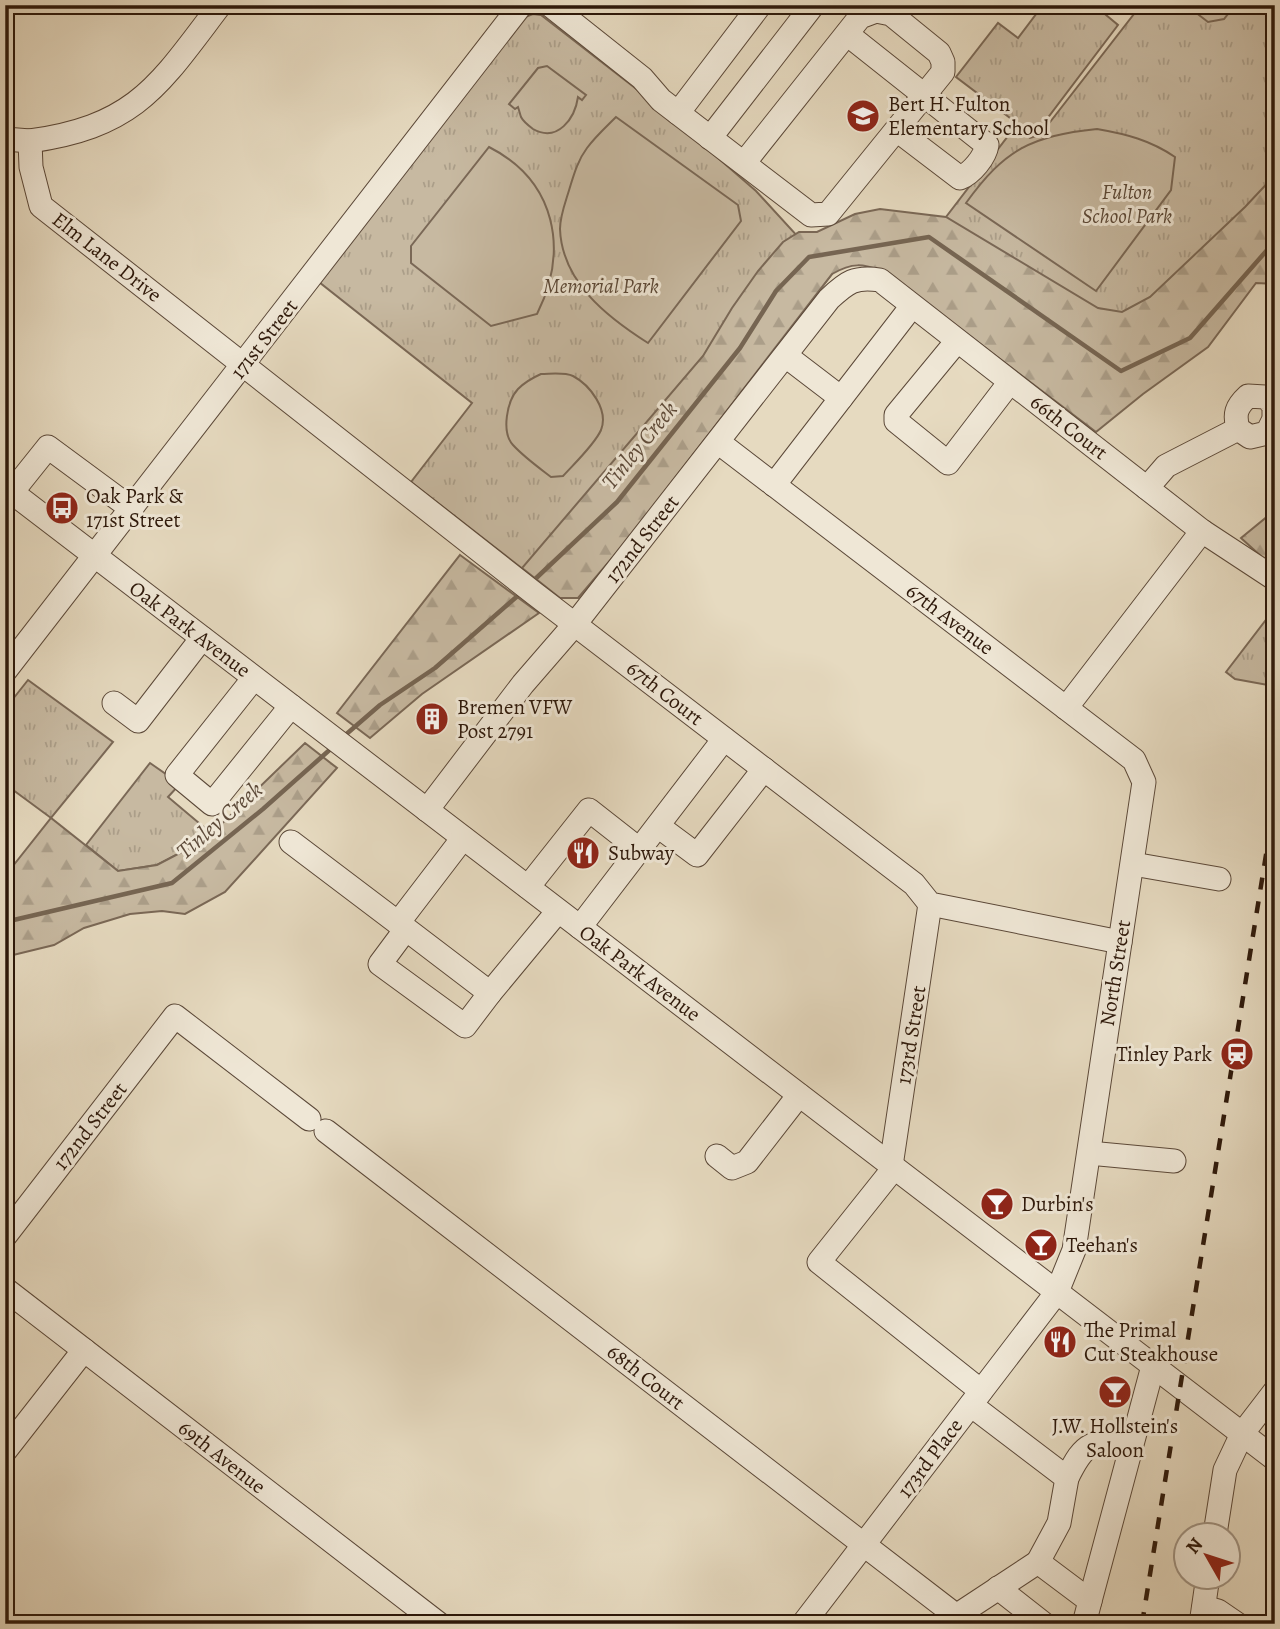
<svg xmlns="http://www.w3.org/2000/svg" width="1280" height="1629" viewBox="0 0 1280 1629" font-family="Alegreya,serif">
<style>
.grass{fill:url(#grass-tufts);stroke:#7a6856;stroke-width:2}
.forest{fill:url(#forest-firs);stroke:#7a6856;stroke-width:2}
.pitch{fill:#c7b9a1;stroke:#7a6856;stroke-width:2}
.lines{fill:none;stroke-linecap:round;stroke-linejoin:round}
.stream{stroke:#766552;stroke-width:4.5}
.minor-casing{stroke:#5b4838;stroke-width:25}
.minor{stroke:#efe7d6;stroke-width:23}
.rail{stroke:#2d180a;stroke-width:4.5;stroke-dasharray:12 12;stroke-linecap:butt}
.labels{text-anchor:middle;stroke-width:6;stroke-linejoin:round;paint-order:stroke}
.poi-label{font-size:21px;fill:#2d180a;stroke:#efe7d6;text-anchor:start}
.park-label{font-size:21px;font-style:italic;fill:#5b4837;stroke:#efe7d6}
.street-label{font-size:21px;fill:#2d180a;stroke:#efe7d6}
.water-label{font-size:23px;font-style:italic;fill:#5e4b3a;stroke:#efe7d6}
</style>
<defs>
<pattern id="grass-tufts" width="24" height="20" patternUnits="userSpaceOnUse" patternTransform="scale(1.75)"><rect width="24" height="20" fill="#c7b9a1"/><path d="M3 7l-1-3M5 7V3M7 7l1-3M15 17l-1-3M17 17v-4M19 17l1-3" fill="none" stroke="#ab9e89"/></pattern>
<pattern id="forest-firs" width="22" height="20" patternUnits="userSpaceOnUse" patternTransform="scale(1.75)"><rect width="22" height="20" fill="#c7b9a1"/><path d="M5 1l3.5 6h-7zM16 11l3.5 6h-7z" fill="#ab9e89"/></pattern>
</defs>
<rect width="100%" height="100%" fill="#e6dac0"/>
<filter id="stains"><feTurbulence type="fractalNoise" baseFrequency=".00286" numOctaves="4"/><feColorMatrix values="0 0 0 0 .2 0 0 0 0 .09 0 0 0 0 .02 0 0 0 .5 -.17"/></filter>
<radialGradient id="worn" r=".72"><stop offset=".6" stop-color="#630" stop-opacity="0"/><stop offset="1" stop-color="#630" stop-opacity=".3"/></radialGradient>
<g class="grass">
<polygon points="1043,5 1094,5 1118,25 1034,136 956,77 998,23 1018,38"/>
<polygon points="1141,5 1275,5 1275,192 1146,363 946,217 1015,127 1030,138 1040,135"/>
<polygon points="533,14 541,15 657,105 756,191 832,274 625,543 578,598 560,598 411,482 472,403 319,282 525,17"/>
<polygon points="1275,608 1273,686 1235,679 1226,672"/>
<polygon points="28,680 113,742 51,818 5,784 5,709"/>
<polygon points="150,763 180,784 168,797 212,834 205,840 157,865 118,871 86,845"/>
</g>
<g class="forest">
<path d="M1275,175V284L1256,283L1208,347L1143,394L1096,432L884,271C862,264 853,262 832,274L625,543L578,598H560L522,568L703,356L732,308L758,271L783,242L799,232H817L855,214L880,209L946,217L1098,308L1122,312L1150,297L1245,207Z"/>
<polygon points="1275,508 1275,567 1274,568 1241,538 1274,511"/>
<polygon points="460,555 539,613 422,694 370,738 337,713"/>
<polygon points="305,743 337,768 225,892 185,914 162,911 130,914 84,928 54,945 5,957 5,876 51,818 118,871 157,865 205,840"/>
</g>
<g class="pitch">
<polygon points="1186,5 1235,5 1224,19 1208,22"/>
<path d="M547,66L586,95L582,100L578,97C575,118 558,143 533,129C529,126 523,121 521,117C520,114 519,110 518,107L515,109L509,104L538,68Z"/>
<path d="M616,117L738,205L741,221L648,343C607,317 562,282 560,229C560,215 566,201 570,187C574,174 578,160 587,148C595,137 606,127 616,117Z"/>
<path d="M1097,129C1126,134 1150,140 1175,157L1171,190L1096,291L966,203C1005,149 1031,136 1097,129Z"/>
<path d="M489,147C556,181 569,250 537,314L491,326L411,263V246Z"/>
<path d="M541,374C551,374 564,372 573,376C590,385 609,410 601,430C595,444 574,464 563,476L551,477C538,467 524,457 513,445C501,432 507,401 518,389C525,382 532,378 541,374Z"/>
</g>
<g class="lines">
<g class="stream">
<polyline points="532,582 617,502 740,348 776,291 809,257 929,237 1121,371 1190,338 1275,241"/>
<polyline points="343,737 380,705 435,668 521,593"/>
<polyline points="5,922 172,883 263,809 334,746"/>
</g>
<defs>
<g id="minor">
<polyline points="550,5 642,78 661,100 811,215 828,214 943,72 943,62 939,53 891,14 876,11 860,17 744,163"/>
<path d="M847,34L987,145C985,157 972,173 960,178L897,130"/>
<polyline points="678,113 760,5"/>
<polyline points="710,138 813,5"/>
<polyline points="5,139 30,141 31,167 41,206 535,594 914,884 930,904 1120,942"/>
<path d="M30,141C137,126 159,85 220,5"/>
<polyline points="957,341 896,415 896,421 948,463 1010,382"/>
<polyline points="786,356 841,398"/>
<polyline points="718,442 1134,760 1144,782 1074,1250 1057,1292 803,1624"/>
<polyline points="774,485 912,306"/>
<polyline points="5,487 1275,1459"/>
<path d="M1147,488L1166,466L1238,429C1234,414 1236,407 1248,396L1265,397L1274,405V419L1267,433L1250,437L1238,429"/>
<polyline points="5,495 12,492 48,447 132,509"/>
<polyline points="5,671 521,5"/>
<polyline points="254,678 177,775 212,804 291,706"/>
<polyline points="114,703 138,721 202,638"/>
<polyline points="1066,708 1202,531"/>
<path d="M427,810L523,684L575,624L829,299C847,282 855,276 880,280L1202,531L1275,579"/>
<polyline points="658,826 697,855 764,769"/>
<polyline points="291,842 398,923 463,838"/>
<polyline points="1133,864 1219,879"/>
<polyline points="528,887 589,810 640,850"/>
<polyline points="398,923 406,929 490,993 465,1026 380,964 406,929"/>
<polyline points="580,927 724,739"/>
<polyline points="490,993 558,911"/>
<polyline points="326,1131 967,1624"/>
<polyline points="1089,1153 1174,1161"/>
<polyline points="717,1156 732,1168 747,1162 799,1095"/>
<polyline points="891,1166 930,904"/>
<polyline points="894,1168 819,1262 981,1391"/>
<polyline points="5,1236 175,1016 309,1119"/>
<polyline points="5,1289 439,1624"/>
<polyline points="971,1405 1067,1478 1059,1523 1038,1562 1090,1601 1084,1624"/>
<polyline points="5,1451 84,1350"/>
<path d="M1067,1478C1085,1441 1091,1440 1131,1445"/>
<polyline points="1215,1534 1225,1470 1242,1434 1275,1391"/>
<polyline points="998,1588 1044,1624"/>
<polyline points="1090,1601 1153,1366"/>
<polyline points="1204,1607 1218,1611 1237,1624"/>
<polyline points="956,1616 1038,1562"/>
<polyline points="1201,1624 1208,1576"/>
</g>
</defs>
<use href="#minor" class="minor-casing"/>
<use href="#minor" class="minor"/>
<polyline class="rail" points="1142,1624 1275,799"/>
</g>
<defs>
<symbol id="school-disc" viewBox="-11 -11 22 22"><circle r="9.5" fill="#8f2418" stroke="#efe7d6"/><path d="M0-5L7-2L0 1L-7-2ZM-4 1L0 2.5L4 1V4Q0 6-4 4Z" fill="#fff"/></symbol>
<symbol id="bus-disc" viewBox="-11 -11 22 22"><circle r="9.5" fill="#8f2418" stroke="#efe7d6"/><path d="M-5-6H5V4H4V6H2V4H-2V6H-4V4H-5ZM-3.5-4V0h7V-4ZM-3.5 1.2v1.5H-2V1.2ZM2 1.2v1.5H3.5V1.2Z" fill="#fff"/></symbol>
<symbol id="building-disc" viewBox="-11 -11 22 22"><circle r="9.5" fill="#8f2418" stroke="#efe7d6"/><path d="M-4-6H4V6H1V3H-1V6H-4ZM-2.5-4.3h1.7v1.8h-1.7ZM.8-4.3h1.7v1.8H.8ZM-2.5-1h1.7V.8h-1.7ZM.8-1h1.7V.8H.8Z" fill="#fff"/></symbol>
<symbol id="restaurant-disc" viewBox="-11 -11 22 22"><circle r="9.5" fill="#8f2418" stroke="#efe7d6"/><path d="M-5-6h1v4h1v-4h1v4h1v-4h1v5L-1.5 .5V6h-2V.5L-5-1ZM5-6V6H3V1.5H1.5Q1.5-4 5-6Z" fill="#fff"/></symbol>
<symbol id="station-disc" viewBox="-11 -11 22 22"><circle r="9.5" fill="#8f2418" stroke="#efe7d6"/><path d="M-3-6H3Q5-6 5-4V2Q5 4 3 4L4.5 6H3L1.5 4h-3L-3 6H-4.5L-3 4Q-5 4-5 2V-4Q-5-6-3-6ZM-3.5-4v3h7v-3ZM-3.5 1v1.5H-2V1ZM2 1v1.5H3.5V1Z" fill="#fff"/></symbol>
<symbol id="bar-disc" viewBox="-11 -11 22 22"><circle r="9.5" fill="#8f2418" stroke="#efe7d6"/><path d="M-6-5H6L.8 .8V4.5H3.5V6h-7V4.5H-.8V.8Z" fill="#fff"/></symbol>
</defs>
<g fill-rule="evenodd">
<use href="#school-disc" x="844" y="97" width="38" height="38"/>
<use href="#bus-disc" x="43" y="489" width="38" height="38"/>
<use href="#building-disc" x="413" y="700" width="38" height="38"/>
<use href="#restaurant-disc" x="564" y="834" width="38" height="38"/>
<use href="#station-disc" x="1218" y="1035" width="38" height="38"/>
<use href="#bar-disc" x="978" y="1185" width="38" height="38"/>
<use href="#bar-disc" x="1022" y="1226" width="38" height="38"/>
<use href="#restaurant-disc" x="1041" y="1323" width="38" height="38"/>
<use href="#bar-disc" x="1096" y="1373" width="38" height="38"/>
</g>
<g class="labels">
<g class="poi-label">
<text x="888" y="111">Bert H. Fulton<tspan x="888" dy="24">Elementary School</tspan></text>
<text x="86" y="503">Oak Park &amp;<tspan x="86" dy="24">171st Street</tspan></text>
<text x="457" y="714">Bremen VFW<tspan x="457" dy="24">Post 2791</tspan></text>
<text x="608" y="860">Subway</text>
<text x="1212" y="1061" text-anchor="end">Tinley Park</text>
<text x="1021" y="1211">Durbin's</text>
<text x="1066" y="1252">Teehan's</text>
<text x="1084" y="1337">The Primal<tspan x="1084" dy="24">Cut Steakhouse</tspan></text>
<text x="1115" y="1433" text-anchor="middle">J.W. Hollstein's<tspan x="1115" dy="24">Saloon</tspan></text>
</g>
<g class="park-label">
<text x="1127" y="199">Fulton<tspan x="1127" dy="24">School Park</tspan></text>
<text x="601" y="293">Memorial Park</text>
</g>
<g class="street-label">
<text transform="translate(107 257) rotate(38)" y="7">Elm Lane Drive</text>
<text transform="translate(264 339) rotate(-52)" y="7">171st Street</text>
<text transform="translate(1069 427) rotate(38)" y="7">66th Court</text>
<text transform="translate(642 539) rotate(-52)" y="7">172nd Street</text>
<text transform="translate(950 619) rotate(37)" y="7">67th Avenue</text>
<text transform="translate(190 629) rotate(37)" y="7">Oak Park Avenue</text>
<text transform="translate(665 693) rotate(38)" y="7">67th Court</text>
<text transform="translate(640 973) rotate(37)" y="7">Oak Park Avenue</text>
<text transform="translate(1115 973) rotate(-81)" y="7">North Street</text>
<text transform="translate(911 1035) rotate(-81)" y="7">173rd Street</text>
<text transform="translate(90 1126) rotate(-52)" y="7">172nd Street</text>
<text transform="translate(646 1377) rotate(38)" y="7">68th Court</text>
<text transform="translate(222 1457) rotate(38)" y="7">69th Avenue</text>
<text transform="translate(930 1458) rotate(-53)" y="7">173rd Place</text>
</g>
<g class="water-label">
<text transform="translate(639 445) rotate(-51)" y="8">Tinley Creek</text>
<text transform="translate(219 820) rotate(-41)" y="8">Tinley Creek</text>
</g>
</g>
<rect width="1280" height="1629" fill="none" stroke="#e6dac0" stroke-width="28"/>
<rect x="7" y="7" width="1266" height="1615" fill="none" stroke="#2d180a" stroke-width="3.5"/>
<rect x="14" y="14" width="1252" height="1601" fill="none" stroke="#2d180a" stroke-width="2"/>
<g transform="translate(1207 1556) rotate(309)"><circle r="33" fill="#efe7d6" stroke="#a19484" stroke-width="2"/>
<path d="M0-5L12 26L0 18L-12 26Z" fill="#8f2418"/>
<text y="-10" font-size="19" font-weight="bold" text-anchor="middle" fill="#2d180a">N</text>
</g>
<rect width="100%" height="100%" filter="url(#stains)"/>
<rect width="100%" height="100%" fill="url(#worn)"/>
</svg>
